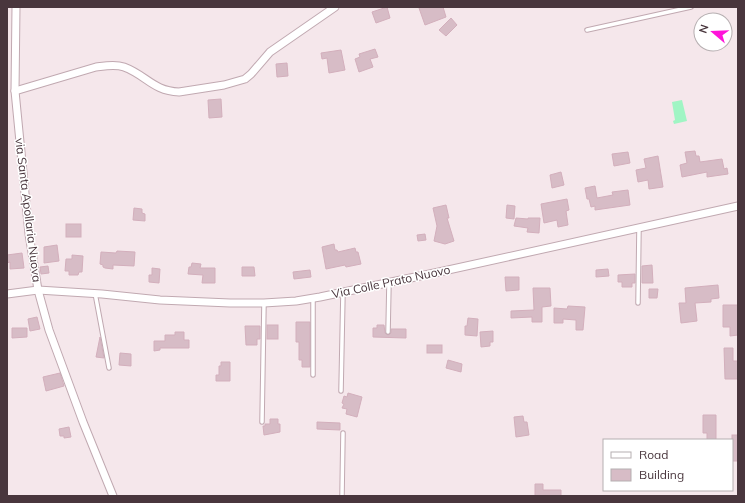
<svg xmlns="http://www.w3.org/2000/svg" width="745" height="503" viewBox="0 0 745 503" font-family="Mulish,sans-serif">
<style>
.water{fill:#a0f5c4}
.building{fill:#d7bcc6;stroke:#d3afbc}
.lines{fill:none;stroke-linecap:round;stroke-linejoin:round}
.lane-casing{stroke:#c1a9b1;stroke-width:5.5}
.street-casing{stroke:#c1a9b1;stroke-width:9}
.lane{stroke:#fff;stroke-width:3.5}
.street{stroke:#fff;stroke-width:7}
.labels{text-anchor:middle;stroke-width:3;stroke-linejoin:round;paint-order:stroke}
.street-label{font-size:12px;fill:#49363d;stroke:#fff}
</style>
<rect width="100%" height="100%" fill="#f5e7eb"/>
<polygon class="water" points="682,100 687,121 674,124 673,121 675,120 672,102"/>
<g class="building">
<polygon points="387,7 390,18 376,23 372,12"/>
<polygon points="422,7 443,7 446,17 425,25 419,8"/>
<polygon points="451,18 457,25 446,36 439,30"/>
<polygon points="375,49 378,57 370,59 373,67 359,72 355,59 360,57 359,54"/>
<polygon points="341,50 345,70 329,73 327,58 322,59 321,53"/>
<polygon points="287,63 288,76 277,77 276,64"/>
<polygon points="221,99 222,117 209,118 208,100"/>
<polygon points="695,151 696,156 699,156 700,162 722,159 724,169 727,168 728,174 707,177 707,172 682,177 680,165 687,163 685,152"/>
<polygon points="628,152 630,163 614,166 612,154"/>
<polygon points="658,156 663,187 649,189 648,180 638,182 636,170 646,168 644,159"/>
<polygon points="561,172 564,185 552,188 550,175"/>
<polygon points="595,186 597,198 613,195 612,192 628,190 630,205 595,210 595,206 591,207 589,199 587,199 585,188"/>
<polygon points="567,199 569,210 566,211 568,225 558,227 557,220 544,223 541,204"/>
<polygon points="446,205 449,218 447,218 454,241 445,244 434,241 437,226 433,208"/>
<polygon points="507,205 515,206 514,219 506,218"/>
<polygon points="134,208 142,209 142,213 145,214 145,221 133,220"/>
<polygon points="516,218 528,219 528,218 540,218 539,233 527,232 528,228 514,226"/>
<rect x="66" y="224" width="15" height="13"/>
<polygon points="425,234 426,240 418,241 417,235"/>
<polygon points="334,244 335,250 337,250 338,252 355,248 356,252 358,252 361,264 346,267 345,265 326,269 322,247"/>
<polygon points="57,245 59,261 44,263 44,247"/>
<polygon points="117,251 135,252 134,266 113,265 113,269 105,268 103,267 103,265 100,264 101,252 116,253"/>
<polygon points="22,253 24,268 10,269 10,262 7,263 7,255"/>
<polygon points="72,255 83,256 82,272 79,272 78,275 69,275 69,271 65,271 66,259 72,259"/>
<polygon points="192,263 201,264 200,268 215,268 215,283 202,283 203,275 188,274 189,267 191,267"/>
<polygon points="652,265 653,283 642,283 642,266"/>
<polygon points="48,266 49,273 41,274 40,267"/>
<polygon points="242,267 254,267 255,276 242,276"/>
<polygon points="152,268 160,269 159,283 149,282 149,275 152,275"/>
<polygon points="608,269 609,276 596,277 596,270"/>
<polygon points="310,270 311,277 294,279 293,272"/>
<polygon points="635,274 635,283 632,283 632,287 622,287 622,282 618,282 618,275"/>
<polygon points="505,277 519,277 519,290 506,291"/>
<polygon points="718,285 719,298 711,299 711,302 695,303 697,321 681,323 679,303 686,303 685,288"/>
<polygon points="533,288 550,288 551,306 542,307 542,322 532,322 532,317 511,318 511,311 534,310"/>
<polygon points="649,289 658,289 657,298 649,298"/>
<polygon points="723,305 738,305 738,335 730,336 730,327 723,327"/>
<polygon points="568,306 585,307 583,330 576,330 576,320 563,319 563,323 554,323 554,308 567,309"/>
<polygon points="37,317 40,329 30,331 28,319"/>
<polygon points="468,318 478,319 477,336 465,335 465,326 467,326"/>
<polygon points="296,322 310,322 310,367 302,367 302,360 299,360 299,342 296,342"/>
<rect x="267" y="325" width="11" height="14"/>
<polygon points="377,325 384,325 385,333 388,335 391,333 391,329 406,329 406,338 373,337 373,328 377,328"/>
<polygon points="245,326 260,326 260,339 257,339 257,345 246,345"/>
<polygon points="12,328 27,328 27,337 12,338"/>
<polygon points="493,331 493,342 490,342 490,346 481,347 480,332"/>
<polygon points="175,332 184,332 184,340 189,340 189,348 160,348 160,350 154,351 154,341 165,341 165,335 175,335"/>
<polygon points="100,337 104,358 96,357"/>
<rect x="427" y="345" width="15" height="8"/>
<polygon points="724,348 733,348 733,361 738,361 738,379 725,379"/>
<polygon points="120,353 131,354 131,366 119,365"/>
<polygon points="448,360 462,364 461,372 446,368"/>
<polygon points="221,362 230,362 230,381 216,381 216,375 219,375 219,366 221,366"/>
<polygon points="60,373 64,386 46,391 43,377"/>
<polygon points="348,393 362,397 357,417 346,414 347,409 342,408 344,404 342,403 344,396 347,397"/>
<polygon points="703,415 716,415 716,440 707,440 707,433 703,433"/>
<polygon points="523,416 524,422 527,422 529,435 516,437 514,417"/>
<polygon points="270,419 278,419 278,424 280,424 280,432 264,435 263,426 265,426 265,424 270,424"/>
<polygon points="317,422 340,423 340,430 317,429"/>
<polygon points="69,427 71,437 64,438 64,436 60,436 59,429"/>
<rect x="732" y="435" width="6" height="26"/>
<polygon points="535,484 543,484 543,490 561,490 561,496 535,496"/>
</g>
<g class="lines">
<defs>
<g id="lane">
<polyline points="587,30 691,7"/>
<polyline points="95,293 109,368"/>
<polyline points="313,299 313,375"/>
<polyline points="638,303 639,228"/>
<polyline points="388,332 389,283"/>
<polyline points="341,391 343,292"/>
<polyline points="262,422 264,303"/>
<polyline points="342,496 343,433"/>
</g>
<g id="street">
<polyline points="16,7 15,91 29,234 38,290 49,330 83,422 113,496"/>
<path d="M15,91L96,67C105,66 115,64 124,67C146,75 153,91 179,92L224,85L245,79L251,74L270,52L335,7"/>
<polyline points="7,294 38,290 102,294 160,300 230,303 264,303 296,301 320,297 439,272 738,206"/>
</g>
</defs>
<use href="#lane" class="lane-casing"/>
<use href="#street" class="street-casing"/>
<use href="#lane" class="lane"/>
<use href="#street" class="street"/>
</g>
<g class="labels">
<g class="street-label">
<text transform="translate(28 210) rotate(83)" y="4">via Santa Apollaria Nuova</text>
<text transform="translate(391 282) rotate(-12)" y="4">Via Colle Prato Nuovo</text>
</g>
</g>
<rect width="745" height="503" fill="none" stroke="#49363d" stroke-width="16"/>
<rect x="603" y="439" width="130" height="52" fill="#ffffff" stroke="#b6afb1"/>
<rect x="611" y="452" width="20" height="6" fill="#ffffff" stroke="#b6afb1"/>
<text x="639" y="459" font-size="12" fill="#49363d">Road</text>
<rect x="611" y="469" width="20" height="12" fill="#d7bcc6" stroke="#b6afb1"/>
<text x="639" y="479" font-size="12" fill="#49363d">Building</text>
<g transform="translate(713 32) rotate(289)"><circle r="19" fill="#ffffff" stroke="#b6afb1"/>
<path d="M0-3L7 15L0 10L-7 15Z" fill="#ff14d9"/>
<text y="-6" font-size="11" font-weight="bold" text-anchor="middle" fill="#49363d">N</text>
</g>
</svg>
